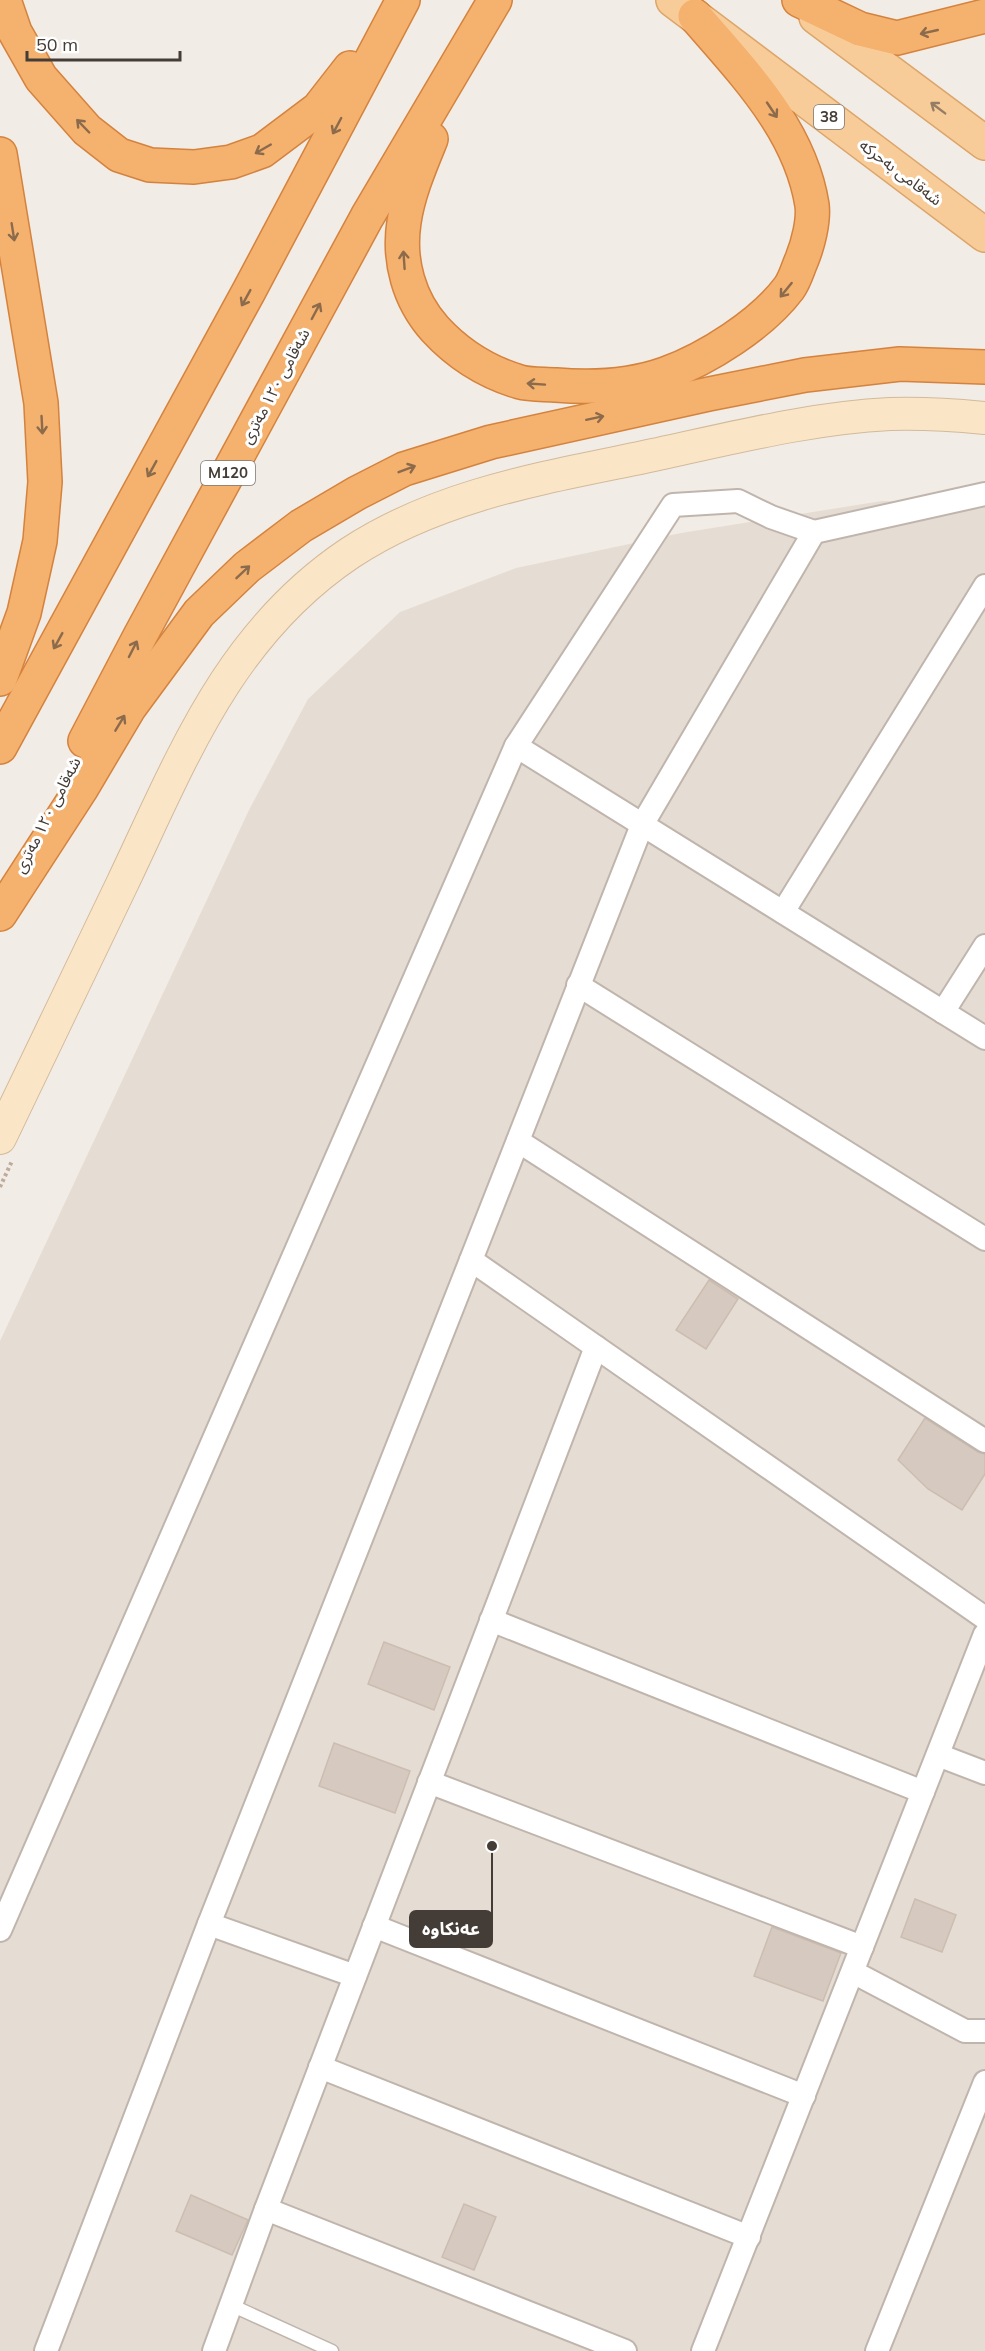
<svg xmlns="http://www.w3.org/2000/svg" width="985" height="2351" viewBox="0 0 985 2351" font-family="Mulish,'Noto Sans Arabic',sans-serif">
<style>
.residential{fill:#e5ddd4}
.building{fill:#d6c9bf;stroke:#cdbdb0;stroke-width:1.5}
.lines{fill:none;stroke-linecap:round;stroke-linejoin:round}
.lane-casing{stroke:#c0b5ac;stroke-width:15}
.street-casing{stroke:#c0b5ac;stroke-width:26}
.secondary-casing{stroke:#d2ba9a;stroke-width:34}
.primary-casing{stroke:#dca66a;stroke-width:36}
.highway-casing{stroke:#d4833e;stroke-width:36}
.path{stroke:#beab9b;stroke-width:4;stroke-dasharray:3 3;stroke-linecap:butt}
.lane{stroke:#fff;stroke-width:12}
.street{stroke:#fff;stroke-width:22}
.secondary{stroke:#fbe5c7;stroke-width:32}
.primary{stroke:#f8cc99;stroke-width:33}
.highway{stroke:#f5b16e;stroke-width:33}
.oneway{stroke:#8b6b4c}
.oneway2{stroke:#957d63}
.labels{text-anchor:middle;stroke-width:6;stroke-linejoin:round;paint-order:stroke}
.shield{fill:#fff;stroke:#7c7672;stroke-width:1.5}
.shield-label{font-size:15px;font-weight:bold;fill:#443c36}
.street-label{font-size:16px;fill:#443c36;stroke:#fff}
.leader{fill:none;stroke:#443c36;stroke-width:2}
.callout-dot{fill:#443c36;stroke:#fff;stroke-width:2}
.callout{fill:#443c36;stroke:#443c36;stroke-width:2}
.callout-label{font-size:18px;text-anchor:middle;font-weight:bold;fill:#fff}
</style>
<rect width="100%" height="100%" fill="#f2ece6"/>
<polygon class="residential" points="882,501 985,503 985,2351 0,2351 0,1341 249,810 308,699 400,612 516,568 681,533"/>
<g class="building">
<polygon points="709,1280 738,1299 706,1349 676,1330"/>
<polygon points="925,1418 978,1452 985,1454 985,1474 962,1510 928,1489 898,1460"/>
<polygon points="384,1642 450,1667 434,1710 368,1684"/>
<polygon points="334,1743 410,1771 395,1813 319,1786"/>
<polygon points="915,1899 956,1915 942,1952 901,1937"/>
<polygon points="772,1927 841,1953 823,2001 754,1976"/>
<polygon points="191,2195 248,2220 232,2255 176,2231"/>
<polygon points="464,2204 496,2217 474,2270 442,2257"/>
</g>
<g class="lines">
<defs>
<polyline id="lane" points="231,2305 332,2351"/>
<g id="street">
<polyline points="814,532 642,825 471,1260 985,1618"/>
<polyline points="516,746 985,1038"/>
<polyline points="783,912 985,586"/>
<polyline points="578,985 985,1239"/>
<polyline points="943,1012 985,946"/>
<polyline points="518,1141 985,1441"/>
<polyline points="491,1620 923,1792"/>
<polyline points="938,1755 985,1773"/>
<polyline points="429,1782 862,1947"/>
<polyline points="209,1924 355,1976"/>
<polyline points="374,1926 804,2096"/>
<polyline points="0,1930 516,746 673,505 738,501 771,517 814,532 985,494"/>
<polyline points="853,1972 965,2031 985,2031"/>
<polyline points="320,2067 749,2237"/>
<polyline points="266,2209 625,2351"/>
<polyline points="46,2351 209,1924 471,1260"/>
<polyline points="214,2351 266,2209 596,1347"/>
<polyline points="703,2351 985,1634"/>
<polyline points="877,2351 985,2082"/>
</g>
<path id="secondary" d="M0,1138C41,1053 82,967 123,882C183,756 229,634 350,553C438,495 543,478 644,457C725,440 808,418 890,414C922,413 954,415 985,418"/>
<g id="primary">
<polyline points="673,0 985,235"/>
<polyline points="816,17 985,143"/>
</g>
<g id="highway">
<polyline points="4,0 15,32 41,78 87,130 119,155 150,165 194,167 231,162 262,151 318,109 350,68"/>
<polyline points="799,0 860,29 897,38 985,16"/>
<path d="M431,139C420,166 408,194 404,222C398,261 409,300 435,329C458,354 486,372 520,382C531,385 545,384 556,385C592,388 631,386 665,374C707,359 762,324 789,288C795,280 798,268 802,259C808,244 814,221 812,205C800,129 743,72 695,16"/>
<polyline points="0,154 41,403 45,482 40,541 24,613 0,679"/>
<polyline points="85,741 140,636 367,217 495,0"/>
<polyline points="0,747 249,291 403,0"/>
<polyline points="0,914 81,789 129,708 199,613 247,567 301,526 357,493 404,469 491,442 709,394 805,375 900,364 985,367"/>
</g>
</defs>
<use href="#lane" class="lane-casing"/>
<use href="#street" class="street-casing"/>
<use href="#secondary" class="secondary-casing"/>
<use href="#primary" class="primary-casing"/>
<use href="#highway" class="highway-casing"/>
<polyline class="path" points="0,1187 12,1161"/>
<use href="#lane" class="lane"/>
<use href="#street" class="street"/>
<use href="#secondary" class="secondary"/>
<use href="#primary" class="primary"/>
<use href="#highway" class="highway"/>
</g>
<defs><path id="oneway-shaft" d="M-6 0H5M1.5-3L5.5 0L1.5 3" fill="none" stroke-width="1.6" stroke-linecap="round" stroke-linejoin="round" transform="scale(1.5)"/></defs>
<g class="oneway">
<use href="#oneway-shaft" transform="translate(929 32) rotate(167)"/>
<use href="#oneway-shaft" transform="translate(772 110) rotate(56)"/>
<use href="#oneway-shaft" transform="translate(83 126) rotate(-134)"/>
<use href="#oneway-shaft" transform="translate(337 126) rotate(118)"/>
<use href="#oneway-shaft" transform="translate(263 149) rotate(150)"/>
<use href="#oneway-shaft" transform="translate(13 232) rotate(81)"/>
<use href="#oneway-shaft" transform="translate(404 260) rotate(-94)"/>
<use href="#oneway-shaft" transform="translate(786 290) rotate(129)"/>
<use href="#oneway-shaft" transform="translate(246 298) rotate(119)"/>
<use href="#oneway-shaft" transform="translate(316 311) rotate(-62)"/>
<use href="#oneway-shaft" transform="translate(536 384) rotate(-176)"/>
<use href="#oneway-shaft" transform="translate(595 418) rotate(-12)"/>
<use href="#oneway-shaft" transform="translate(42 425) rotate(87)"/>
<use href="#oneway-shaft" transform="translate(152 469) rotate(119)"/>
<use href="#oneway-shaft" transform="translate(407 469) rotate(-21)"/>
<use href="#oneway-shaft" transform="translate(243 572) rotate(-43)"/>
<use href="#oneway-shaft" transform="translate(58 641) rotate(119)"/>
<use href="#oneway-shaft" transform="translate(133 649) rotate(-63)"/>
<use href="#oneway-shaft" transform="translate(120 723) rotate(-59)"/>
</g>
<use class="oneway2" href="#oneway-shaft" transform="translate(938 108) rotate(-143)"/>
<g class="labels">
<g class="shield">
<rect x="814" y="105" width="30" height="24" rx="4.5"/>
<rect x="201" y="461" width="54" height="24" rx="4.5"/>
</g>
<g class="shield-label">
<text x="829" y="122">38</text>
<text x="228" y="478">M120</text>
</g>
<g class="street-label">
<text transform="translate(901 172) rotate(37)" y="6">شەقامی بەحرکە</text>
<text transform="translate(275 386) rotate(-62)" y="6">شەقامی ١٢٠ مەتری</text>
<text transform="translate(47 815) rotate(-63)" y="6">شەقامی ١٢٠ مەتری</text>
</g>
</g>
<path class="leader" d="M492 1846L492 1929"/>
<circle class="callout-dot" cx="492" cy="1846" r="6"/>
<rect class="callout" x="410" y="1911" width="82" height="36" rx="6"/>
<g class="callout-label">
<text x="451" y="1935">عەنکاوە</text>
</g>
<path d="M27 51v9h153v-9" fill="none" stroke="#443c36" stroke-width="3"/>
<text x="36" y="51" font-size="18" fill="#443c36" stroke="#ffffff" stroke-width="4.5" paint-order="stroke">50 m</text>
</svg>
